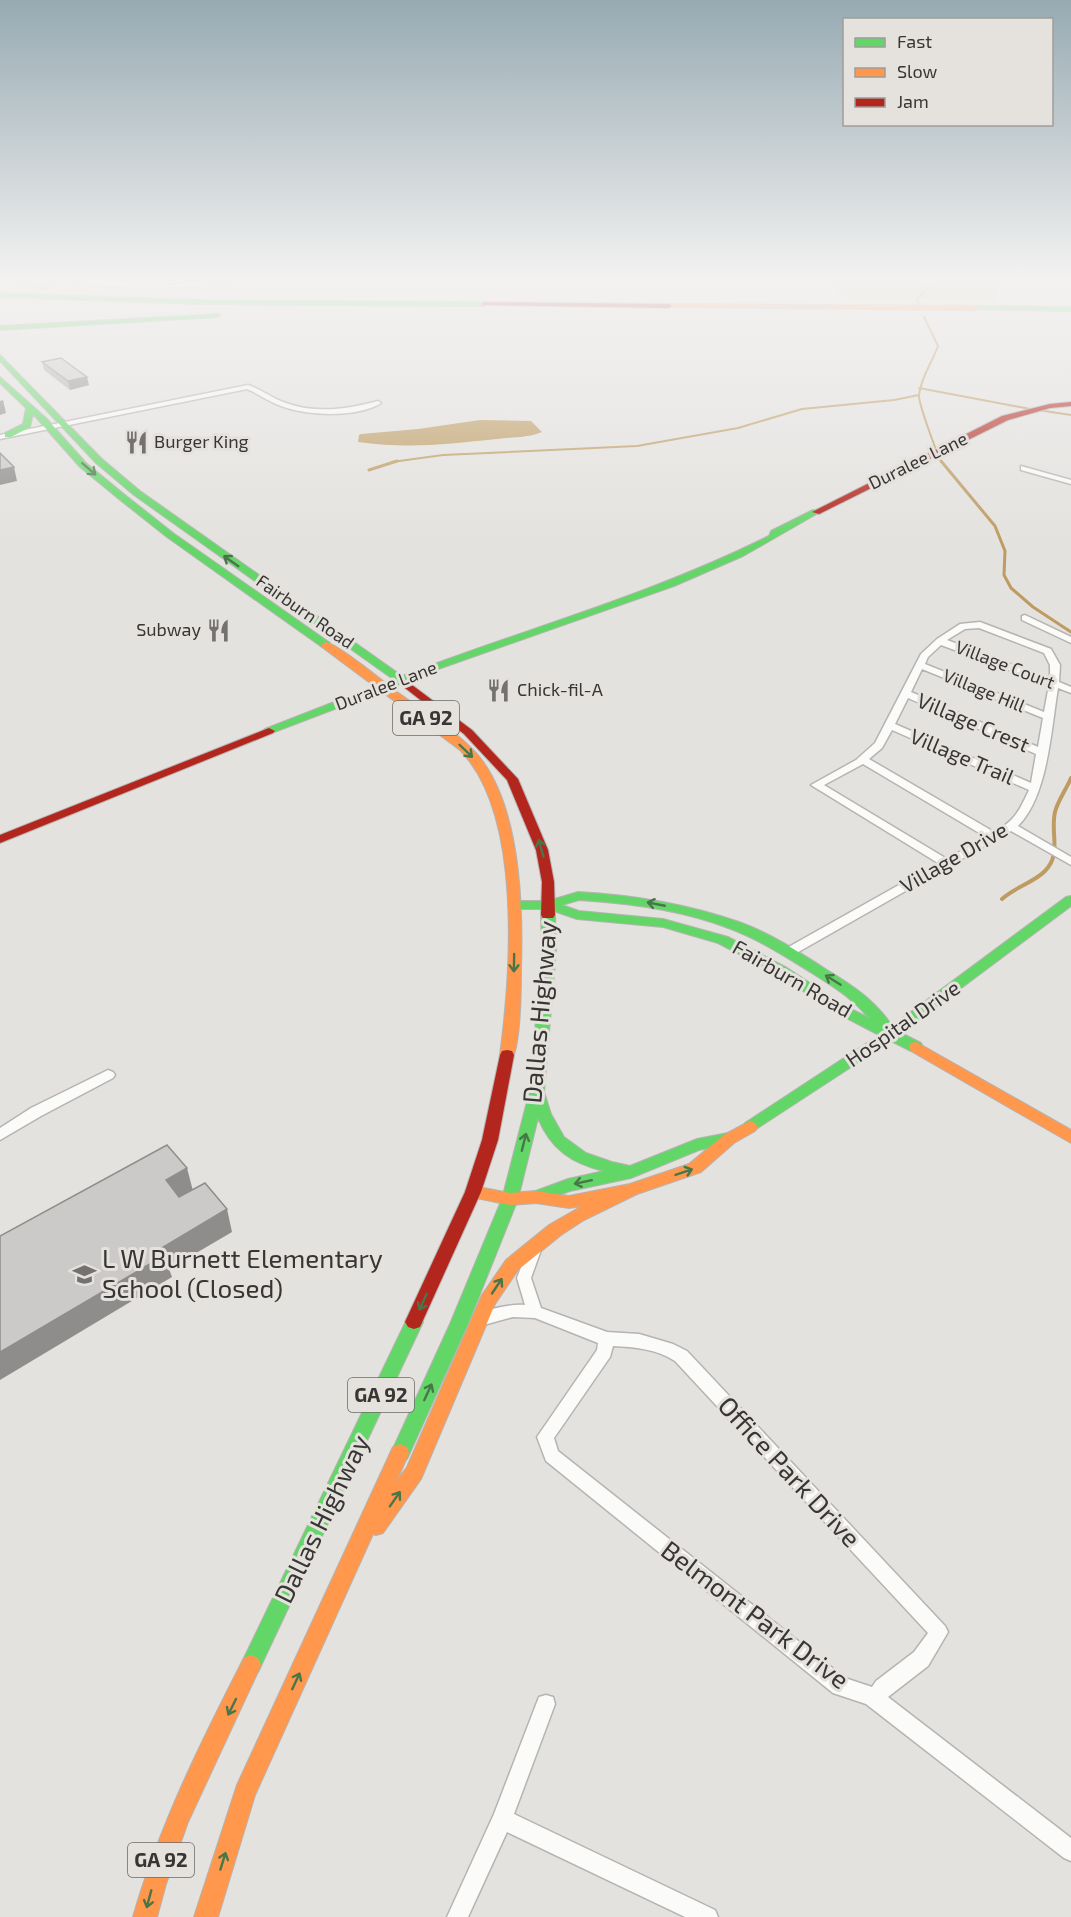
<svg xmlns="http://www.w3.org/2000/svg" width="1071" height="1917" font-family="'Exo 2',sans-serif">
	<rect width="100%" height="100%" fill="#e4e2df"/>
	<!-- green -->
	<path fill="#dfcaac" d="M834 278H999L996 299 840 298Z"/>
	<!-- water -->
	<path fill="#bd9b61" d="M480 420 531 421 542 432C528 438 512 437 497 439 448 444 408 449 358 442L359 435 361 434 418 429Z"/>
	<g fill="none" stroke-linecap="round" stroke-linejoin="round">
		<!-- stream-far2 -->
		<path stroke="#bd9b61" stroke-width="2" d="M919 305 917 300 935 278
			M924 317 938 346C932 363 921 377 919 395 918 402 937 455 942 462
			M919 388 1030 409
			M1038 410 1071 415
			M392 462 443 455 637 446 738 428 802 409 894 400 919 395"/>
		<!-- stream-far1 -->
		<path stroke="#bd9b61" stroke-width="3" d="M941 461 995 526 1005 551 1004 575 1011 588 1033 607 1071 632
			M369 470 397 461"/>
		<!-- stream -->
		<path stroke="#bd9b61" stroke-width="4" d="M1002 899C1015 887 1033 883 1045 871 1062 854 1050 833 1055 812 1058 800 1066 790 1071 778"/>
		<defs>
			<path id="street" d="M68 278 169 285 231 278C204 291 95 291 68 278Z
				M248 385C261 389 273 399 286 403 316 414 348 409 378 401L381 403C357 418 308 416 281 406 269 402 259 394 247 389L0 439V435Z
				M1021 466 1071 480V484L1021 470Z
				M1025 615 1071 637V643L1022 620V616Z
				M980 622 1051 649 1060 665 1059 682 1071 687V693L1058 688C1051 730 1048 796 1018 826L1071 857V865L1011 831 793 955H785L783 952 785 949 938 863 811 785 856 760 875 743 921 654 937 639 960 624ZM979 628 1044 653 1050 665V679L947 640 965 629ZM941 645 1049 685 1044 712 925 664 928 657ZM922 669 1043 718 1038 747 911 692ZM908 698 1036 754 1031 783 895 724ZM892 730 1029 790C1019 811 1015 821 994 832L869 759 882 748ZM863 764 986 837 947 859 824 785Z
				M108 1070 113 1072 115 1075 113 1078 41 1116 0 1140V1128L31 1108Z
				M534 1244 539 1246 541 1250 531 1278 541 1308 607 1332 639 1334 673 1344 687 1351 945 1626 948 1632 928 1666 888 1697 1071 1838V1861L1064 1858 866 1704 833 1693 546 1461 537 1437 597 1350 598 1343 535 1318 513 1317 480 1326 475 1324 472 1319 475 1314C491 1309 508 1304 525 1305L517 1278 529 1246ZM613 1346C634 1347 657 1349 675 1361L928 1633 914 1652 876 1681 872 1687 845 1678 558 1451 554 1438 610 1357Z
				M546 1695 553 1697 555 1704 514 1814 715 1910 718 1917H685L507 1832 468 1917H447L494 1814 539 1697Z"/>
			<path id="fast" d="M7 278H17L50 288 47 290Z
				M0 293 199 300 484 302 487 304 484 306 199 304 0 297Z
				M976 306 1071 307V311L974 309Z
				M220 314 218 317 0 330V326Z
				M0 355 102 459 140 491 402 676C525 629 651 595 769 536L771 531 813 510 820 512 743 556 674 586 441 668 408 681V684H400L269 734 263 731 265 729 393 679 134 495 96 463 0 361Z
				M0 377 46 418 86 463 125 495 173 533 330 643V647H322L167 537 119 499 80 467 33 414 30 427 11 437H5V433L23 424 26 408 0 383Z
				M578 892C633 895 687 904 739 922 770 933 799 952 827 970 852 985 876 1001 892 1026L1066 897 1071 896V906L901 1033 921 1043 923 1047 921 1051H911L891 1041 750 1133 745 1131 742 1127 745 1123 879 1035 835 1012 777 974 718 943 663 927 577 919 548 909H514L508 905 514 901H548ZM579 900C630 903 683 910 731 929 760 940 786 957 812 973 835 988 851 997 869 1018L845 1006 787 968 728 937 663 919 579 911 562 905Z
				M548 911 555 915 556 949 544 1092 551 1114 564 1137 586 1153 612 1162 630 1166 697 1139 728 1133 733 1135 736 1139 733 1143 699 1150 631 1178 570 1191 539 1202 533 1200 531 1196 533 1192 568 1179 604 1171C571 1163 551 1149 538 1118L518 1199 468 1324 407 1459 400 1462 393 1459 391 1453 450 1324 502 1199 530 1090 542 949 541 915Z
				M414 1315 420 1317 423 1322 258 1672 251 1675 244 1672 241 1665 244 1658 408 1317Z"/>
			<path id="slow" d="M669 304 976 306 979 308 976 310 667 307Z
				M326 642C342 647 381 680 397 692 423 711 454 729 476 753 520 803 523 905 521 968 521 989 521 1042 512 1059H502L500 1055C511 973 523 814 460 750L322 647 321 645Z
				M916 1042 1071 1130V1143L911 1051 909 1047 911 1043Z
				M750 1121 755 1123 758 1127 755 1131 734 1143 701 1172 637 1194 584 1220 561 1235 518 1270 495 1304 421 1479 383 1533 376 1535 373 1534 255 1795 218 1917H194L237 1785 393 1447 400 1444 407 1447 409 1453 396 1482 407 1467 482 1295 506 1260 549 1225 582 1206 569 1208 536 1203 510 1205 467 1196 465 1192 467 1188 473 1186 510 1193 536 1191 569 1196 630 1184 689 1164 724 1135Z
				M251 1655 258 1658 261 1665 188 1822 166 1884 157 1917H133C159 1826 201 1742 244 1658Z"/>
			<path id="jam" d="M484 302 669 304 672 306 669 308 482 305Z
				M1071 402V406L1050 408 1008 420 819 514 812 512 1002 416 1050 404Z
				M404 679 472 730 518 779 548 850 554 882 555 915 553 918H543L541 915 542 882 536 850 507 780 464 734 400 684V680Z
				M269 728 275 731 273 733 0 843V835Z
				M507 1050 512 1051 514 1055 498 1140 481 1192 420 1327 414 1329 408 1327 405 1322 465 1192 482 1140 500 1055 502 1051Z"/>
		</defs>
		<!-- street casing -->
		<use href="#street" stroke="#b6b4b2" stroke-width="3"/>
		<!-- fast casing -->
		<use href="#fast" stroke="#b6b4b2" stroke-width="2"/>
		<!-- slow casing -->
		<use href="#slow" stroke="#b6b4b2" stroke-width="2"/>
		<!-- jam casing -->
		<use href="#jam" stroke="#b6b4b2" stroke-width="2"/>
		<!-- street -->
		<use href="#street" fill="#fbfbfa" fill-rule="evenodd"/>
		<!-- fast -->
		<use href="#fast" fill="#63d668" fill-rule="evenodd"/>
		<!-- slow -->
		<use href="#slow" fill="#ff974d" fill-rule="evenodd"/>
		<!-- jam -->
		<use href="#jam" fill="#b3261e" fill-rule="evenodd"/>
	</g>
	<!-- wall -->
	<path fill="#afaeac" d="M42 362 89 385 70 390 44 370Z"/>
	<!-- shaded-wall -->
	<path fill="#8f8d8c" d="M87 377 89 385 70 390 68 381Z
		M3 400 6 413 0 415V401Z
		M14 467 17 481 0 485V470Z
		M187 1168 193 1191 172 1203 166 1180Z
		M227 1209 232 1232 169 1269 172 1277 0 1380V1352L160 1249Z"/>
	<!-- building -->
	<path fill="#cccac8" stroke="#8f8d8c" stroke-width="1.5" d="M61 358 87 377 68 381 42 362Z
		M0 453 14 467 0 470Z
		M167 1145 187 1168 166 1180 179 1197 205 1183 227 1209 160 1249 165 1255 0 1352V1236Z"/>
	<!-- one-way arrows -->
	<defs><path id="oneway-shaft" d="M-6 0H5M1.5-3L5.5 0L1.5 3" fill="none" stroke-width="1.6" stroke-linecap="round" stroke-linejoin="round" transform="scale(1.5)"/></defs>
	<g stroke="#497649">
		<use href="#oneway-shaft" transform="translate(89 469) rotate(41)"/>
		<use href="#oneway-shaft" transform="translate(231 561) rotate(-145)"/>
		<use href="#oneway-shaft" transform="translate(466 751) rotate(44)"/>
		<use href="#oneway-shaft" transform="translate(541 848) rotate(-106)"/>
		<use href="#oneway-shaft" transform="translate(656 904) rotate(-169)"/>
		<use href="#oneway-shaft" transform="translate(514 963) rotate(91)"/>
		<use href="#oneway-shaft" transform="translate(833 980) rotate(-148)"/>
		<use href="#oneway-shaft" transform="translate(524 1142) rotate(-76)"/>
		<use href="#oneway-shaft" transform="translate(684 1172) rotate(-19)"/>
		<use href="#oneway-shaft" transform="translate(583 1182) rotate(168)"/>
		<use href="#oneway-shaft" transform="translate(497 1286) rotate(-56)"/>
		<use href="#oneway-shaft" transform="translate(423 1302) rotate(114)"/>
		<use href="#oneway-shaft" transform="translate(428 1392) rotate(-65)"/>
		<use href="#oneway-shaft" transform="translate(395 1499) rotate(-55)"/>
		<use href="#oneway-shaft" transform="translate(296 1681) rotate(-65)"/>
		<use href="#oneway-shaft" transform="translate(232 1707) rotate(116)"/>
		<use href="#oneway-shaft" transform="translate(223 1861) rotate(-73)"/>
		<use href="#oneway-shaft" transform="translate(149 1899) rotate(105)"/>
	</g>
	<!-- sky -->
	<linearGradient id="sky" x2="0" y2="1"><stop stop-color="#97aab2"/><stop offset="0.51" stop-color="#f3f2f1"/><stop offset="1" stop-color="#f3f2f1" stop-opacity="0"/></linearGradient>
	<rect width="1071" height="546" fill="url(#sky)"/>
	<!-- icons -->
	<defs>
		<symbol id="restaurant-bare" viewBox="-9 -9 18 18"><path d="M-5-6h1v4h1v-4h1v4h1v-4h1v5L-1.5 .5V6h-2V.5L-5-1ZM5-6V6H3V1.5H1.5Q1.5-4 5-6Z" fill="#747270" stroke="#e5e2de" stroke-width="2.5" paint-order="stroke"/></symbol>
		<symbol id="school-bare" viewBox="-9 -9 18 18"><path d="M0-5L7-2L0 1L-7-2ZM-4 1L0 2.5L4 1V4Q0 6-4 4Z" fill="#747270" stroke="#e5e2de" stroke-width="2.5" paint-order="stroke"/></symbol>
	</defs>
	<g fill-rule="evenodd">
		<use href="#restaurant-bare" x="120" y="426" width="33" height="33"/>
		<use href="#restaurant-bare" x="202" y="614" width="33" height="33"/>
		<use href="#restaurant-bare" x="482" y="674" width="33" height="33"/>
		<use href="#school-bare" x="68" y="1258" width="33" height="33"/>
	</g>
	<g text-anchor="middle" stroke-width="6" stroke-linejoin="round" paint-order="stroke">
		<!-- far-poi labels -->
		<g font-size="18" fill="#373635" stroke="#e5e2de" text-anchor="start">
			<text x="154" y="448">Burger King</text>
			<text x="201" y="636" text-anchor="end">Subway</text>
			<text x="517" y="696">Chick-fil-A</text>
		</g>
		<!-- far-street labels -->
		<g font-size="18" fill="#373635" stroke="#e5e2de">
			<text transform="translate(918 461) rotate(-26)" y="6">Duralee Lane</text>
			<text transform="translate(305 612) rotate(35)" y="6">Fairburn Road</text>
			<text transform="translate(1005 665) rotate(21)" y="6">Village Court</text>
			<text transform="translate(386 686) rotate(-21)" y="6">Duralee Lane</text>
			<text transform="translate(984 691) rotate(22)" y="6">Village Hill</text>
		</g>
		<!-- shield labels -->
		<g fill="#e5e2de" stroke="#6b6a68" stroke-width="1.5">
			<rect x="393" y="701" width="66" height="34" rx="4.5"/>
			<rect x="348" y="1378" width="66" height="34" rx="4.5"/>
			<rect x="128" y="1843" width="66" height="34" rx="4.5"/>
		</g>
		<g font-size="20" font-weight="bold" fill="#373635">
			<text x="426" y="725">GA 92</text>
			<text x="381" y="1402">GA 92</text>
			<text x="161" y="1867">GA 92</text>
		</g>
		<!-- street labels -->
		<g font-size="21" fill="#373635" stroke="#e5e2de">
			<text transform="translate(973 723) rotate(23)" y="7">Village Crest</text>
			<text transform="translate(962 757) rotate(23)" y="7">Village Trail</text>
			<text transform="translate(954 858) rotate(-30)" y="7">Village Drive</text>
			<text transform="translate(792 979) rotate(30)" y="7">Fairburn Road</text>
			<text transform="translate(903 1024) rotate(-35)" y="7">Hospital Drive</text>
		</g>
		<!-- near-street labels -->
		<g font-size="26" fill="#373635" stroke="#e5e2de">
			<text transform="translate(540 1012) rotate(-85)" y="9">Dallas Highway</text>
			<text transform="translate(789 1472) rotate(47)" y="9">Office Park Drive</text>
			<text transform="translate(322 1519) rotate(-64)" y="9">Dallas Highway</text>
			<text transform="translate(755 1615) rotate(37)" y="9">Belmont Park Drive</text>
		</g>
		<!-- near-poi labels -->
		<g font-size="26" fill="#373635" stroke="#e5e2de" text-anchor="start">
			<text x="102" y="1268">L W Burnett Elementary<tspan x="102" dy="30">School (Closed)</tspan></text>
		</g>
	</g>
	<!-- legend -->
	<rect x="843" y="18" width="210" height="108" fill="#e5e2de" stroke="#9f9d9a" stroke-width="1.5"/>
	<rect x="855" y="38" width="30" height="9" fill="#63d668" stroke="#9f9d9a" stroke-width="1.5"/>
	<text x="897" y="48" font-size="18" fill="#373635">Fast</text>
	<rect x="855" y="68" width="30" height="9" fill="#ff974d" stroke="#9f9d9a" stroke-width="1.5"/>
	<text x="897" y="78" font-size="18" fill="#373635">Slow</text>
	<rect x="855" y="98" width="30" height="9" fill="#b3261e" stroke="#9f9d9a" stroke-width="1.5"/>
	<text x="897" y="108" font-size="18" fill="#373635">Jam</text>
</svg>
